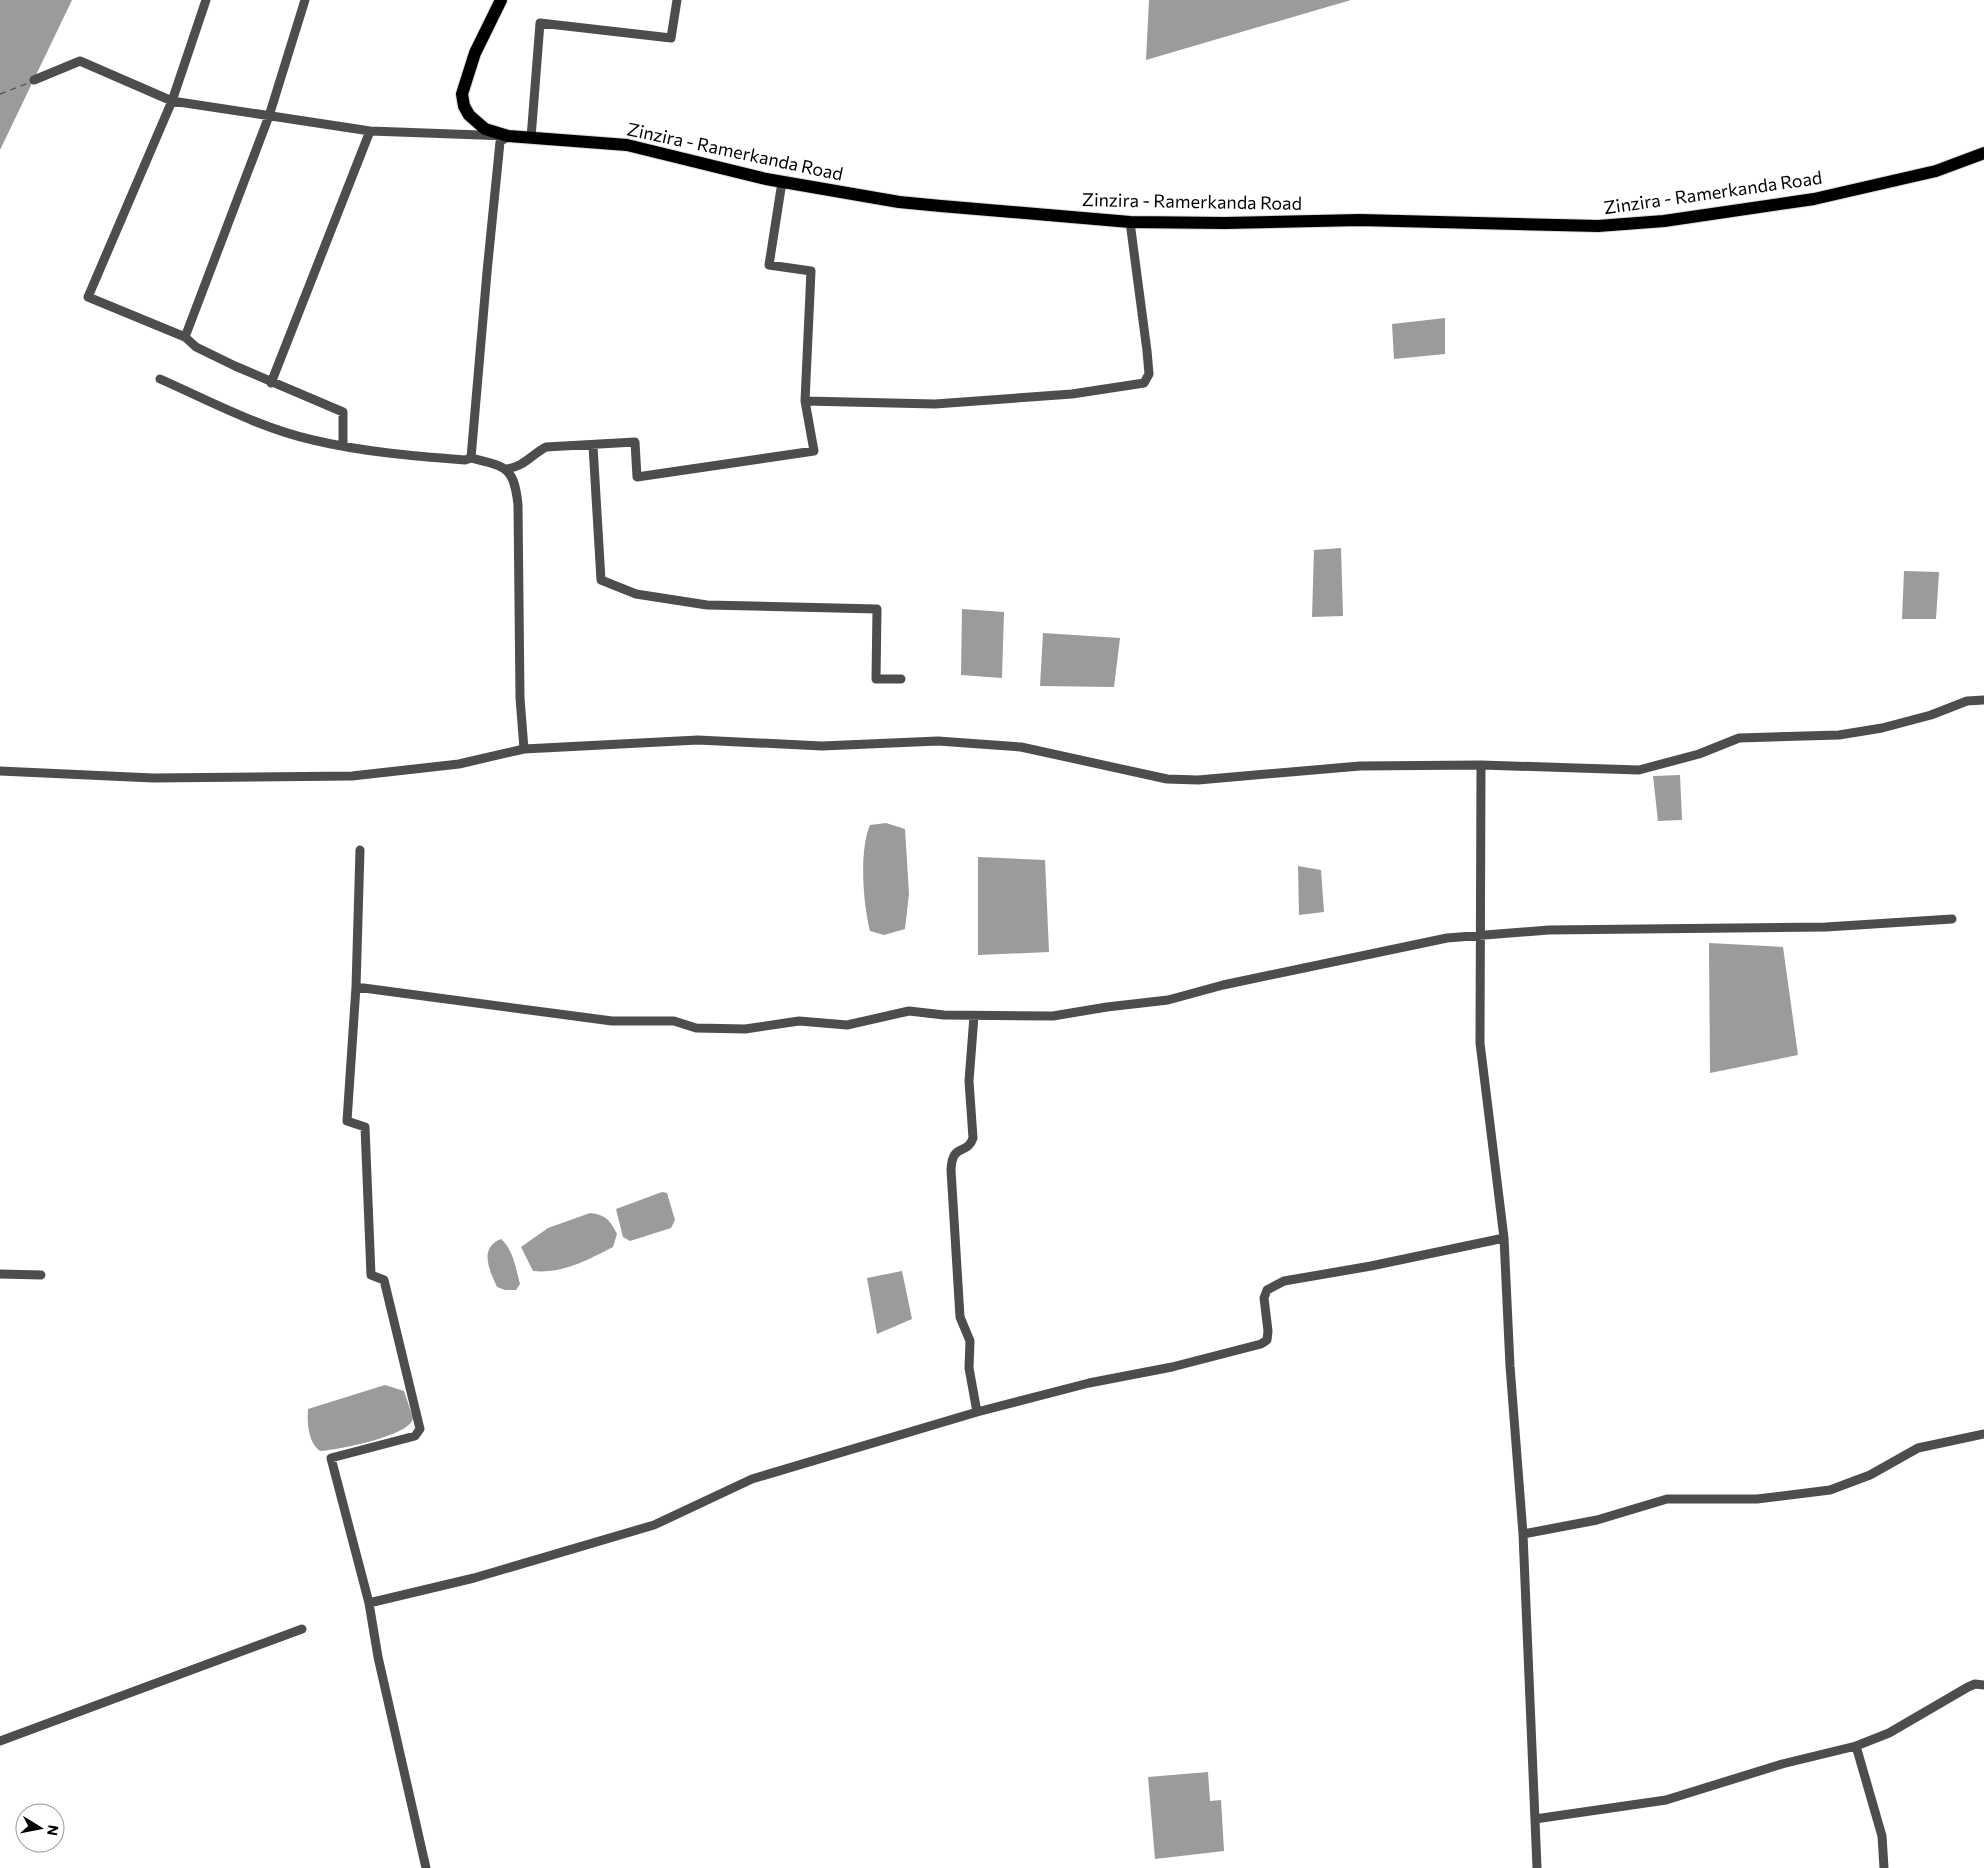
<svg xmlns="http://www.w3.org/2000/svg" width="1984" height="1868" font-family="Commissioner,sans-serif">
	<rect width="100%" height="100%" fill="#fff"/>
	<!-- water -->
	<path fill="#9b9b9b" d="M0 0H72L0 150Z
		M1149 0H1351L1146 60Z
		M1445 318V354L1394 359 1392 324Z
		M1341 548 1343 616 1312 617 1314 550Z
		M1904 571 1939 572 1936 619H1902Z
		M962 609 1004 612 1002 678 961 675Z
		M1043 633 1120 638 1114 687 1040 686Z
		M1680 775 1682 820 1658 821 1653 776Z
		M886 823 905 829 909 894 905 929 884 935 870 931C863 904 859 850 870 825Z
		M978 857 1045 860 1049 952 978 955Z
		M1298 866 1321 870 1324 912 1299 915Z
		M1709 943 1783 947 1798 1055 1710 1073Z
		M662 1192 667 1193 675 1220 671 1228 630 1241 623 1237 616 1209Z
		M590 1213C605 1214 611 1221 617 1234L613 1247C587 1260 563 1274 533 1271L521 1247 548 1228Z
		M501 1239C513 1249 516 1269 520 1284L516 1290H505L497 1287C490 1271 478 1248 501 1239Z
		M902 1271 912 1319 877 1334 867 1278Z
		M385 1385 404 1391 413 1418C411 1436 337 1450 320 1451 308 1442 307 1423 308 1409Z
		M1208 1772 1210 1801 1221 1800 1224 1851 1155 1859 1148 1777Z"/>
	<g fill="none" stroke-linecap="round" stroke-linejoin="round">
		<!-- ferry -->
		<path stroke="#3c3c3c" stroke-width="1" stroke-dasharray="6 5" stroke-linecap="butt" d="M0 94 31 82"/>
		<defs>
			<path id="major" d="M501 0 475 53 462 94 464 106 469 115 485 129 508 136 627 145 766 179 899 202 941 206 1130 222 1225 223 1360 220 1598 226 1664 221 1814 199 1936 171 1984 153"/>
		</defs>
		<!-- major casing -->
		<use href="#major" stroke="#dbdbdb" stroke-width="14"/>
		<!-- minor -->
		<path stroke="#4d4d4d" stroke-width="9" d="M34 80 80 61 172 101 206 0
			M531 138 540 23 671 38 677 0
			M782 182 769 265 811 271 805 401
			M185 337 269 116 305 0
			M160 379C210 401 260 428 313 440 363 452 414 456 465 460L471 458
			M271 383 370 131
			M343 446V412L235 366 196 347 185 337 88 297 172 101 370 131 508 136 500 142 487 272 471 458C507 467 514 467 518 505L520 698 524 749 698 740 822 746 938 741 1021 747 1167 779 1198 780 1360 766 1481 765 1639 770 1699 754 1739 738 1839 735 1882 728 1931 715 1967 701 1984 700
			M593 446 601 580 636 594 707 605 877 609 876 679H901
			M506 469C524 467 531 455 546 447L635 442 637 477 814 451 805 401 935 404 1072 394 1144 383 1149 374 1147 351 1130 222
			M1481 765 1480 1043 1504 1238 1510 1366 1523 1534 1537 1868
			M0 771 153 778 352 776 459 764 524 749
			M360 850 356 987 347 1121 365 1127 371 1275 384 1280 420 1429 415 1436 331 1458 369 1603
			M356 987 612 1021H674L696 1028 745 1029 799 1021 847 1025 909 1011 944 1015 1053 1016 1107 1007 1168 1000 1223 985 1447 938 1549 930 1826 927 1952 919
			M974 1016 969 1081 973 1138C967 1156 952 1142 951 1170L960 1317 970 1341 969 1368 977 1412
			M0 1274 41 1275
			M1523 1534 1597 1520 1667 1499H1757L1830 1490 1870 1475 1918 1448 1984 1434
			M0 1741 302 1629
			M1856 1746 1882 1836 1884 1868
			M1535 1819 1666 1800 1782 1764 1856 1746 1889 1733 1968 1687 1975 1684 1984 1685
			M426 1868 378 1657 369 1603 474 1578 654 1525 752 1479 977 1412 1089 1383 1172 1367 1261 1344 1267 1340 1268 1331 1264 1298 1267 1290 1284 1281 1371 1266 1504 1238"/>
		<!-- major -->
		<use href="#major" stroke="#000" stroke-width="12"/>
	</g>
	<g text-anchor="middle" stroke-width="4.5" stroke-linejoin="round" paint-order="stroke">
		<!-- street labels -->
		<g font-size="18" fill="#000" stroke="#fff">
			<text transform="translate(735 152) rotate(12)" y="6">Zinzira - Ramerkanda Road</text>
			<text transform="translate(1713 193) rotate(-8)" y="6">Zinzira - Ramerkanda Road</text>
			<text transform="translate(1192 202) rotate(1)" y="6">Zinzira - Ramerkanda Road</text>
		</g>
	</g>
	<!-- north arrow -->
	<g transform="translate(40 1828) rotate(100)"><circle r="24" fill="#ffffff" stroke="#999999"/>
	<path d="M0-4L9 19L0 12L-9 19Z" fill="#000000"/>
	<text y="-8" font-size="14" font-weight="bold" text-anchor="middle" fill="#000000">N</text>
	</g>
</svg>
